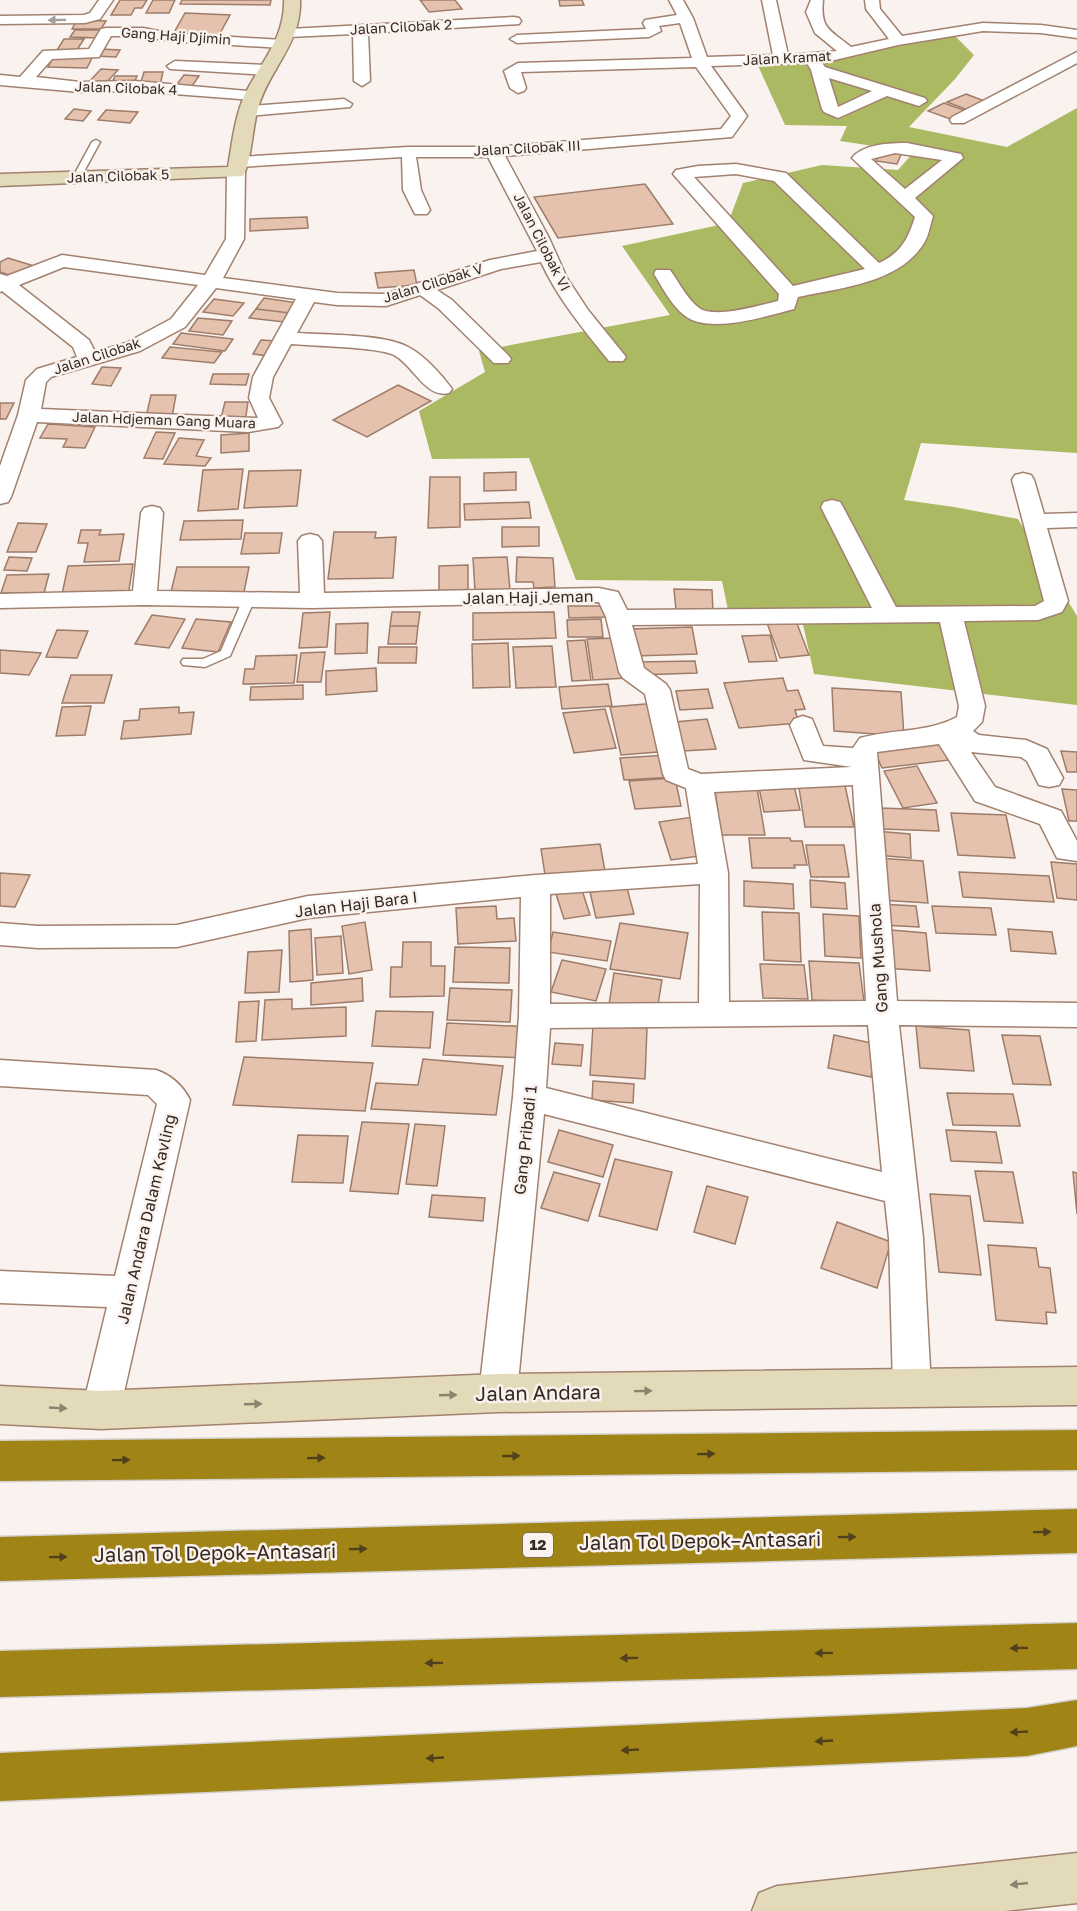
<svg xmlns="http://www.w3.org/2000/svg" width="1077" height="1911" font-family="'Golos Text',sans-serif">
	<rect width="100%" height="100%" fill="#faf2ee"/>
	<!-- forest -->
	<path fill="#abb962" d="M950 31 974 55 955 79 909 127 1007 147 1077 108V453L921 443 904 500 954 507 1018 519 1077 616V705L814 674 800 611 728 610 722 581 576 580 529 458 432 459 419 411 485 372 479 351 670 315 622 246 728 223 743 183 822 165 898 170 914 152 840 141 847 126 785 125 755 59 833 55Z"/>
	<!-- building -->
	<path fill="#e5c2ae" stroke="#9d7c6a" stroke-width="1.5" d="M120 0H147L142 8H135L131 15H111Z
		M153 0H175L169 13H146Z
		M182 0H271L270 5 180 4Z
		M420 0H455L462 9 429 12Z
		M559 0H582L584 5 560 6Z
		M185 13 230 15 218 37 172 36Z
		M77 20 106 21 101 29H72Z
		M75 30H104L99 38 70 37Z
		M64 39H84L77 50H57Z
		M100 49 120 50 116 57 96 56Z
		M53 58H92L87 68 48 67Z
		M101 69 118 70 105 84 88 83Z
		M144 72H163L160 85H140Z
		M184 75 199 76 190 89 174 88Z
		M115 76H137L134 83H112Z
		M966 94 987 102 968 110 947 102Z
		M944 103 969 112 953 120 928 111Z
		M74 109 91 111 83 121 65 119Z
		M106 110 138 112 130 123 98 120Z
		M880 149 902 152 897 164 876 161Z
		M645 184 673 224 558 238 534 197Z
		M307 217 308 228 250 231V219Z
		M8 258 34 266 15 277 0 272V262Z
		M414 270 417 285 378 288 375 273Z
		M264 298 298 303 290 313 256 309Z
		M214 299 244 303 233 316 203 312Z
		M256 309 290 313 284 322 249 318Z
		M198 318 232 321 223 335 189 331Z
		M181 333 233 339 225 351 173 344Z
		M261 340 276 341 269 356 253 354Z
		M170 347 222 352 214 363 162 358Z
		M102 367 121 368 111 386 92 384Z
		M213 374H249L246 385 210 384Z
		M398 385 431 401 367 437 333 420Z
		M151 395H176L172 417H146Z
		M225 402H248L245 422H220Z
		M0 403H14L6 419H0Z
		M48 424 95 427 85 448 63 447 67 439 40 438Z
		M156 432 175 433 163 459 144 458Z
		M249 433V451L221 453V435Z
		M179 438 204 440 196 456 211 458 205 466 164 464Z
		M243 469 238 509 198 511 203 470Z
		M301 470 297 506 244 508 249 471Z
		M516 472V490L484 491V473Z
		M430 477H460V527L428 528Z
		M529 502 531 518 465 520 464 504Z
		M243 520 241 539 180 540 184 521Z
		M18 523 47 524 36 552H7Z
		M502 527H539V546L502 547Z
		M81 530H101L99 535 124 534 119 561 84 562 88 543H78Z
		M334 532H376L375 538 396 537 393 578 328 579Z
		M245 533H282L279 553 241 554Z
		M9 557 32 558 27 571 4 570Z
		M507 557 510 590 475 591 473 558Z
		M517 557 553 558 555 587 534 588 533 582H516Z
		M133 564 128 596 61 599 68 566Z
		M468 565V592L439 593V566Z
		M177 567H249L244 592H171Z
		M49 574 44 593H1L7 575Z
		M674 589 712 590 713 611 676 610Z
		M568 606H607L608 617 569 618Z
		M330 612 327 647 299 648 303 613Z
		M392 612H420L418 626H390Z
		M554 612 556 638 473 640V613Z
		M152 615 185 619 169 648 135 644Z
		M196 619 231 622 218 652 182 648Z
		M601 619 603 637H568L567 620Z
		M796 621 809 655 780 658 767 623Z
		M368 623 367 653 335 654 336 624Z
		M390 626H418L416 644H388Z
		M692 627 697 654 635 656 631 629Z
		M57 630 88 631 77 658 46 657Z
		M770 635 777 661 749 662 742 636Z
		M618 638 626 678 593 680 587 639Z
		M585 640 591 680 572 681 567 641Z
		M508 643 510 687 473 688 472 644Z
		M552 646 556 687 516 688 513 647Z
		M379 647H417L416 663H378Z
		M0 650 41 653 29 675 0 673Z
		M325 652 321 682H297L301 653Z
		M297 655 294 683 243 684 245 669H254L256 656Z
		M695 661 697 673 638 675 637 662Z
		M376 668 377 691 326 695V671Z
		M71 675H112L104 703H62Z
		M783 678 787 691 798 690 805 709 795 710 799 723 739 728 724 683Z
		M608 684 612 706 562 709 559 687Z
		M303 685V699L250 700 251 687Z
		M832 688 901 692 904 736 834 731Z
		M708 689 713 708 680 710 676 691Z
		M657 703 670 751 621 755 610 707Z
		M91 706 85 735 56 736 62 707Z
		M179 707V713L194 712 191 734 121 739 124 721 139 720 140 709Z
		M605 709 616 748 574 753 563 713Z
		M707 719 716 749 683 751 675 722Z
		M939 740 949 760 882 768 873 748Z
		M1061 751 1077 752V772H1067Z
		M669 755 674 777 624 780 620 758Z
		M917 766 937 803 903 808 884 771Z
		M675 778 681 806 635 809 629 781Z
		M798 781H844L854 827H805Z
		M756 782 765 835H721L714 783Z
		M793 782 800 810 764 812 758 783Z
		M1062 789 1077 790V821H1069Z
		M880 808 936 810 939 831 882 829Z
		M951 813 1006 815 1015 858 958 855Z
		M693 817 707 855 671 860 659 822Z
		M875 831 910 834 911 858 875 855Z
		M749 838H790L791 841H802L807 865H794L795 868H752Z
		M600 844 606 876 546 881 541 849Z
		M806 845H844L849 877H811Z
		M876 858 923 861 928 903 880 900Z
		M1051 862 1077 864V900L1057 898Z
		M959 872 1049 876 1054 902 963 897Z
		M0 873 30 875 15 907 0 906Z
		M810 880 845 883 847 909 811 907Z
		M744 881 793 884 794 909 744 906Z
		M627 888 634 914 596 918 590 892Z
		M582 890 590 915 564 919 556 894Z
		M879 904 916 906 919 927 881 925Z
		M496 906 497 919 514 918 516 941 458 944 456 908Z
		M932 906 991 908 996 935 936 933Z
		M762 912 799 913 801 962 764 960Z
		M823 914 859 916 861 958 825 956Z
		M365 922 372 970 349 974 342 926Z
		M620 923 688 933 680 979 610 969Z
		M311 929 313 980 290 982 289 931Z
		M879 929 926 933 930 971 881 968Z
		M1008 929 1052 932 1056 954 1011 951Z
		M553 932 611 941 607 961 548 952Z
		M341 936 343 973 317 975 315 938Z
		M403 942H431V966H445L444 996 390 997 391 967H402Z
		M455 947 510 948 509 983 453 982Z
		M282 950 279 992 245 993 248 952Z
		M562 960 606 969 596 1001 551 992Z
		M809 961 859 963 864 1002 812 1000Z
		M760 964 804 965 808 999 763 998Z
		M614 973 662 980 657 1011 609 1004Z
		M362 978 363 1001 311 1005V983Z
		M450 988 512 990 510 1022 447 1020Z
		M292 999V1009L346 1007V1036L262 1040 265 1000Z
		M259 1001 256 1041 236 1042 239 1002Z
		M376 1011 433 1012 430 1048 372 1046Z
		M447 1023 532 1027 530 1058 443 1055Z
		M593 1025 647 1028 645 1079 590 1075Z
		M916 1026 969 1030 974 1071 920 1068Z
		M834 1035 876 1044 871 1077 828 1068Z
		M1002 1035 1040 1036 1051 1085 1013 1084Z
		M555 1043 583 1045 581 1066 552 1064Z
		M244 1057 373 1063 365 1111 233 1105Z
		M423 1059 503 1066 496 1115 371 1109 376 1083 418 1085Z
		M593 1081 634 1084 633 1103 592 1100Z
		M947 1093 1013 1094 1020 1126 953 1125Z
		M362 1122 409 1124 398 1194 350 1191Z
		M415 1124 445 1126 437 1186 406 1184Z
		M559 1130 613 1145 603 1177 548 1162Z
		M946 1130 996 1132 1002 1163 951 1161Z
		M298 1135 348 1136 343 1183 292 1182Z
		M615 1159 672 1172 657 1230 599 1216Z
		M975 1171 1013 1172 1023 1223 984 1221Z
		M554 1172 600 1184 588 1221 541 1208Z
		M1073 1172 1077 1173V1214Z
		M707 1186 748 1197 735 1244 694 1232Z
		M930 1194 970 1196 981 1275 939 1272Z
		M432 1195 485 1198 483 1221 429 1217Z
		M837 1222 891 1242 877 1288 821 1268Z
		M988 1245 1036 1248 1039 1267 1050 1268 1056 1313 1046 1312 1047 1324 996 1320Z"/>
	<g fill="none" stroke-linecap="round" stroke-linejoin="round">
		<defs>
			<path id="lane" d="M96 140 100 142 81 177 74 179 73 177 92 142Z
				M248 597 254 601 230 656 205 667 183 665 181 662 183 659H203L221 651 242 601Z"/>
			<path id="street" d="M99 0H113L100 19 85 23 0 24V16L84 15 90 13Z
				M669 0H683L693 18 707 57 773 55 762 0H776L788 55 837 51 815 33 806 12 811 0H823C820 29 830 30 851 47L889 39 866 9 865 0H879L880 9 902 36 983 23 1041 25 1077 30V38L1041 33 983 31 898 45 822 63 825 67 925 98 927 101 919 106 887 96 838 118 824 112 822 109 811 70 807 63 711 66 747 116 732 137 505 156 549 238 567 278 588 310 626 357 623 361H609C584 330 558 299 541 262L501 269 437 290 452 300 508 355 511 359 508 363H494L438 308 420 295 386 306 337 305 314 302 297 333C326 335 384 334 408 347 424 355 442 375 452 389L449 393C426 399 413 365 394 355 377 347 313 346 291 344L273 377 269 398 282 423 278 427 248 432 37 422 11 497 8 502 0 504V466L18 415 26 380 37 369 77 357 73 347 2 291 0 292V274L7 276 62 255 205 275 226 239 227 172 230 168H242L245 172 244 239 223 278 337 293 385 294 490 260 537 251 488 157H416L421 190 430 210 427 214H415L403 190 402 157 238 167 230 162 238 157 408 147H494L721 129 731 116 696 67 521 72 526 88 524 91 518 93 510 88 504 71 518 63 692 58 680 23 659 26 661 31 649 37 517 43 510 39 517 35 646 29 643 23 645 20 677 15ZM829 78 872 91 838 107ZM64 267 198 285 171 319 126 343 95 352 89 340 19 285ZM216 288 296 299 253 377 249 398 258 418 41 409 46 382 51 377 140 351 185 327Z
				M514 17 519 18 521 21 519 24 368 33 370 81 362 86 354 81 353 34 289 37 282 33 289 29Z
				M106 28H143L169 33 282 40 289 44 282 48 169 41 143 36H111L99 57 52 59 36 77 80 82 135 81 259 92 261 95 253 100 135 91 80 92 0 85V75L20 77 43 51 89 49 101 29Z
				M1077 52V63L964 123H952L950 120 952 117Z
				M175 61 268 65 276 70 268 75 170 69 167 66Z
				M344 99 352 104 350 107 249 116 241 111 249 106Z
				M907 143 961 154 963 158 915 198 933 216C930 225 929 235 924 243 900 283 840 288 798 297L794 309C767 316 708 335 684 315 671 305 663 288 654 274L656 270H670C679 282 686 298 699 308 714 319 760 305 778 301L779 294 673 174 676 170 698 166 736 164 786 173 879 263C901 253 908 239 915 217L852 158C863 144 890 143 907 143ZM895 153 942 160 905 189 871 159ZM736 174 774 181 865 269 793 286 694 177Z
				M1023 473 1031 475 1034 480 1044 514 1077 513V527L1047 528 1068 601 1062 612 1038 620 964 621 985 706 982 722 973 731 979 735 1026 740 1047 749 1063 778 1059 785 1049 787 1039 785 1027 761 1021 757 971 752 995 787 1061 811 1077 841V861L1057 858 1040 824 975 801 939 744 877 752 897 1001 1077 1003V1027L899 1025 923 1238 931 1387 925 1399 912 1404 899 1399 893 1387 889 1238 885 1201 544 1114 517 1393 511 1405 498 1410 485 1405 479 1393 513 1097 519 1016 521 897 308 918 177 947 38 948 0 945V923L38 926 177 925 308 896 536 875 698 864 686 788 666 780 663 774 645 694 623 678 619 672 606 617 599 602 312 608 144 605 0 608V594L133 591 141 513 144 508 152 506 160 508 163 513 157 591 300 593 298 541 302 536 310 534 318 536 322 541 324 593 599 588 618 592 627 610 872 608 821 507 824 502 832 500 840 502 843 507 896 607 1035 606 1044 601 1012 480 1015 475ZM940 622 959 706 957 717C927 733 892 729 860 738L853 748 823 746 812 719 803 716 794 719 790 725 804 760 852 767 701 774 688 769 670 690 666 684 644 668 632 625ZM853 785 866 1001 729 1002 728 873 714 792ZM700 884 699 1003 550 1004V894ZM868 1025 882 1172 546 1088 550 1028Z
				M0 1060 156 1070C171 1075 183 1086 190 1100L120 1410 114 1423 101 1428 88 1423 82 1410 107 1307 0 1303V1271L115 1276 157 1104 148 1095 0 1086Z"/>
			<path id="secondary" d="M284 0H300C302 43 269 69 258 108 253 124 251 164 243 176L0 186V174L228 167C232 143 235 116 245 94 261 62 285 38 284 0Z
				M1077 1367V1405L498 1412 101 1429 0 1424V1386L101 1391 498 1374Z
				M1077 1853V1903L1004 1911H752L759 1893 777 1886Z"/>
			<path id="highway" d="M1077 1430V1470L0 1481V1441Z
				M1077 1509V1553L0 1581V1537Z
				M1077 1623V1669L0 1697V1651Z
				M1077 1700V1746L1027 1756 0 1801V1753L1027 1708Z"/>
		</defs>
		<!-- lane casing -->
		<use href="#lane" stroke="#a2816f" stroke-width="3"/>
		<!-- street casing -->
		<use href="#street" stroke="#a2816f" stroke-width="3"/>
		<!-- secondary casing -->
		<use href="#secondary" stroke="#a2816f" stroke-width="3"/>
		<!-- highway casing -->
		<use href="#highway" stroke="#d3d0ce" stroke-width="3"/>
		<!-- lane -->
		<use href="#lane" fill="#fff" fill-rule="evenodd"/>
		<!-- street -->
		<use href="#street" fill="#fff" fill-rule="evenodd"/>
		<!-- secondary -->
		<use href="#secondary" fill="#e2dab9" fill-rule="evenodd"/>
		<!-- highway -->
		<use href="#highway" fill="#a08415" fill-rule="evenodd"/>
	</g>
	<!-- one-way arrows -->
	<defs><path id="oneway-solid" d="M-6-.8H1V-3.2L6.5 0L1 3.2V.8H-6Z" transform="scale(1.5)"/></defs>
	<use fill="#a59f9b" href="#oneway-solid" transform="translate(57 20) rotate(179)"/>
	<g fill="#8c826d">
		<use href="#oneway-solid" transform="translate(643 1391) rotate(-1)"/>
		<use href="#oneway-solid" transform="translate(448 1395) rotate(-2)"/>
		<use href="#oneway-solid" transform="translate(253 1404) rotate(-2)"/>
		<use href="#oneway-solid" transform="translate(58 1408) rotate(3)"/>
		<use href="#oneway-solid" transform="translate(1019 1884) rotate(174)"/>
	</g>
	<g fill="#50401e">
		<use href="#oneway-solid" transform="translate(706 1454) rotate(-1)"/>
		<use href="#oneway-solid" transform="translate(511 1456) rotate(-1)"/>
		<use href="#oneway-solid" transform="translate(316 1458) rotate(-1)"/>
		<use href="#oneway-solid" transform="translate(121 1460) rotate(-1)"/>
		<use href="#oneway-solid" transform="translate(1042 1532) rotate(-1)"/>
		<use href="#oneway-solid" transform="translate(847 1537) rotate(-1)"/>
		<use href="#oneway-solid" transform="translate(358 1549) rotate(-1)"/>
		<use href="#oneway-solid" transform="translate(58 1557) rotate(-1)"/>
		<use href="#oneway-solid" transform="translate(1019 1648) rotate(179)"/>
		<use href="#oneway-solid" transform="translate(824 1653) rotate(179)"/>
		<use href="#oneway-solid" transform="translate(629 1658) rotate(179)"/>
		<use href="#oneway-solid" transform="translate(434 1663) rotate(179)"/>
		<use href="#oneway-solid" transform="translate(1019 1732) rotate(177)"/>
		<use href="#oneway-solid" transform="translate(824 1741) rotate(177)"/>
		<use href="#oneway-solid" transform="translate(630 1750) rotate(177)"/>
		<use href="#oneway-solid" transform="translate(435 1758) rotate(177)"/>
	</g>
	<g text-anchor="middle" stroke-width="5" stroke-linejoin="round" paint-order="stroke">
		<!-- far-street labels -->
		<g font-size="14" fill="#362921" stroke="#faf2ee">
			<text transform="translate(401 27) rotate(-3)" y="5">Jalan Cilobak 2</text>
			<text transform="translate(176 36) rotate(4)" y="5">Gang Haji Djimin</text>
			<text transform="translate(787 58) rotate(-3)" y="5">Jalan Kramat</text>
			<text transform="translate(126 88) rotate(2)" y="5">Jalan Cilobak 4</text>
			<text transform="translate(527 148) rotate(-3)" y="5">Jalan Cilobak III</text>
			<text transform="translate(118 176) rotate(-2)" y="5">Jalan Cilobak 5</text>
			<text transform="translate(542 242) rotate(63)" y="5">Jalan Cilobak VI</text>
			<text transform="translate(433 283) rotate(-17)" y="5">Jalan Cilobak V</text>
			<text transform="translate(97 356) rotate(-18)" y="5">Jalan Cilobak</text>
			<text transform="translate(164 420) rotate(2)" y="5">Jalan Hdjeman Gang Muara</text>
		</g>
		<!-- shield labels -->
		<rect fill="#faf2ee" stroke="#71655e" stroke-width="1.5" x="523" y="1533" width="30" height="24" rx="4.5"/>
		<g font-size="15" font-weight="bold" fill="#362921">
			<text x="538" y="1550">12</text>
		</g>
		<!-- street labels -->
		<g font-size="16" fill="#362921" stroke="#faf2ee">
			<text transform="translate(528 597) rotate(-1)" y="6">Jalan Haji Jeman</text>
			<text transform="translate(356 904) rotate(-7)" y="6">Jalan Haji Bara I</text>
			<text transform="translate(878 958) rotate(-94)" y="6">Gang Mushola</text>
			<text transform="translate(525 1140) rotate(-84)" y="6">Gang Pribadi 1</text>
			<text transform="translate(146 1219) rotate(-77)" y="6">Jalan Andara Dalam Kavling</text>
		</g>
		<!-- near-street labels -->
		<g font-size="20" fill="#362921" stroke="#faf2ee">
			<text transform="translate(538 1393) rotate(-1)" y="7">Jalan Andara</text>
			<text transform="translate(700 1541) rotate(-1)" y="7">Jalan Tol Depok–Antasari</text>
			<text transform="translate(215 1553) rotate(-1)" y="7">Jalan Tol Depok–Antasari</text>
		</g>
	</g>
</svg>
